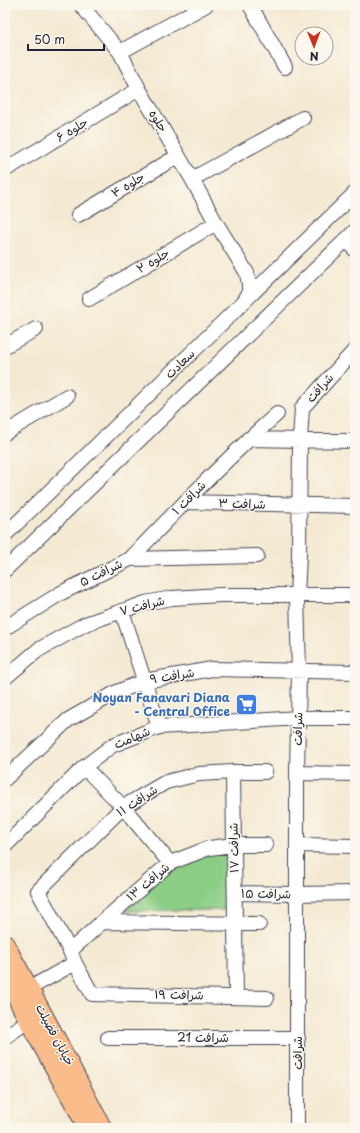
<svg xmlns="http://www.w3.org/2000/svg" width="360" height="1133" font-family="'Playpen Sans','Playpen Sans Arabic',sans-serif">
	<rect width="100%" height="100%" fill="#fbf7ec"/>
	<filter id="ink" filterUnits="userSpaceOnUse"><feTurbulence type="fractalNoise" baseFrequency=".025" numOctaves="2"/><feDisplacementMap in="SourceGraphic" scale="8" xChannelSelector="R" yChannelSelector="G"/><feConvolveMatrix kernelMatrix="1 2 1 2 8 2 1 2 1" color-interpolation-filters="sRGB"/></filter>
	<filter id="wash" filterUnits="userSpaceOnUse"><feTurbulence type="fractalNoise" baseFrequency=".012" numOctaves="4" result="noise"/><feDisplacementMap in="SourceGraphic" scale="16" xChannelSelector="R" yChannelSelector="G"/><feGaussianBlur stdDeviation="0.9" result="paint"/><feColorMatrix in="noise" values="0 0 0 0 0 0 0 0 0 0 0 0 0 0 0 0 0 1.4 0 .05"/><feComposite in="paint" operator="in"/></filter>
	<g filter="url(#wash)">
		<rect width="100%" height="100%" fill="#f4ead3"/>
		<!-- green -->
		<path fill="#8bcd85" stroke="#567860" d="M225 844 224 910 124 911 170 866Z"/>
	</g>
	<g filter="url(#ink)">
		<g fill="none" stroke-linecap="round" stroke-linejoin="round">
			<defs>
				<path id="minor" d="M81 5 120 52 139 89 192 179 216 223 247 273 249 285V293L245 300
					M250 5 285 67
					M120 52 206 5
					M5 170 139 89
					M192 179 303 118
					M78 215 178 156
					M347 239 355 250
					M89 299 216 223
					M5 346 36 329
					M5 433 67 396
					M248 439 355 441
					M185 502 355 506
					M5 535 355 193
					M130 559C178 509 226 459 277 414
					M5 570 355 231
					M122 611 159 727
					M5 628 61 593 130 559 257 556
					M5 678 38 650 85 624 145 603 172 598 220 595H355
					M84 767 123 807 170 863
					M233 772 236 997
					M265 772H233L199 774 166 782 123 807 38 891 70 951 75 963 92 994 267 998
					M297 773 355 774
					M5 779 68 720 115 693 144 681 212 669 355 672
					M297 845 355 846
					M5 846 84 767 113 745 159 727 298 718H355
					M235 893 297 894 355 893
					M102 922 259 924
					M70 951 102 922 170 863 209 848 234 845H266
					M30 988 75 963
					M5 1037 28 1021
					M108 1038H298
					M297 1128V773L299 672 297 595 299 555 300 440 302 408 355 350"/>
				<path id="major" d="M5 943 57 1039 103 1128
					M5 976 28 1021 87 1128"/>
			</defs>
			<!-- minor casing -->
			<use href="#minor" stroke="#424052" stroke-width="16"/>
			<!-- major casing -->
			<use href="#major" stroke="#424052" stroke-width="19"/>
			<!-- minor -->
			<use href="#minor" stroke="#fff" stroke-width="14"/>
			<!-- major -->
			<use href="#major" stroke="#fabc8b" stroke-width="17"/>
		</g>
	</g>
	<!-- icons -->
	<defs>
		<symbol id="supermarket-square" viewBox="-11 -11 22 22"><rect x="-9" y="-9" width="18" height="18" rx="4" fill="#3f7fe0" stroke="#fbf7ec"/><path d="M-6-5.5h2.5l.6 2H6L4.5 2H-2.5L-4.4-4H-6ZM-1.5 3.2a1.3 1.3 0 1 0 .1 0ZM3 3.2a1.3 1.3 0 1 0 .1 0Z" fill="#fff"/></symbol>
	</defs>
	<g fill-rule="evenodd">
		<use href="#supermarket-square" x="234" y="692" width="25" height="25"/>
	</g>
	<g text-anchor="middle" stroke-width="3" stroke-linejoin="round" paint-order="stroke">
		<!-- street labels -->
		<g font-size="12" fill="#22223b" stroke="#fbf7ec">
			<text transform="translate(158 121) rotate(59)" y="4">جلوه</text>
			<text transform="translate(72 130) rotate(-31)" y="4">جلوه ۶</text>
			<text transform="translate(128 185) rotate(-31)" y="4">جلوه ۴</text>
			<text transform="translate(153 261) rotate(-31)" y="4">جلوه ۲</text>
			<text transform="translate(180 364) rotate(-44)" y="4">سعادت</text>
			<text transform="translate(320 388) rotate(-48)" y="4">شرافت</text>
			<text transform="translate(189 498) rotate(-45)" y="4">شرافت ۱</text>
			<text transform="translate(242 504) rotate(2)" y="4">شرافت ۳</text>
			<text transform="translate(101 573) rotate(-26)" y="4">شرافت ۵</text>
			<text transform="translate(142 606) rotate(-14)" y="4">شرافت ۷</text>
			<text transform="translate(172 676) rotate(-9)" y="4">شرافت ۹</text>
			<text transform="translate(298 729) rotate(-89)" y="4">شرافت</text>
			<text transform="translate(132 738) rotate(-23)" y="4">شهامت</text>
			<text transform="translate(137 801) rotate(-33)" y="4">شرافت ۱۱</text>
			<text transform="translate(234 848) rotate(-91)" y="4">شرافت ۱۷</text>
			<text transform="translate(148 882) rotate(-40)" y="4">شرافت ۱۳</text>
			<text transform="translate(266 894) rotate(1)" y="4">شرافت ۱۵</text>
			<text transform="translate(179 995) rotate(1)" y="4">شرافت ۱۹</text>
			<text transform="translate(55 1035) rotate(62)" y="4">خیابان فضیلت</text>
			<text x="203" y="1042">شرافت 21</text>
			<text transform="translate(298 1053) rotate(-90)" y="4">شرافت</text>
		</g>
		<!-- shop labels -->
		<g font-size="12" font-weight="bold" fill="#366cbe" stroke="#fbf7ec" text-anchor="end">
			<text x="230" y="702">Noyan Fanavari Diana<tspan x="230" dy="14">- Central Office</tspan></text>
		</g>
	</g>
	<!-- margin -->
	<rect width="360" height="1133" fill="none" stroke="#fbf7ec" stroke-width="20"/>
	<!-- north arrow -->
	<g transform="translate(314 46) rotate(179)"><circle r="19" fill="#fbf7ec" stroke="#a4a2a5"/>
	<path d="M0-3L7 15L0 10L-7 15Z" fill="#c8321e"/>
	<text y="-6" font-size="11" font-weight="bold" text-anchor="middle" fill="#22223b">N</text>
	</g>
	<!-- scale -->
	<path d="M28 44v6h76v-6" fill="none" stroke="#22223b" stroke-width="2"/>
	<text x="34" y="44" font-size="12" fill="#22223b" stroke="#fbf7ec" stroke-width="3" paint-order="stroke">50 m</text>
</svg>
